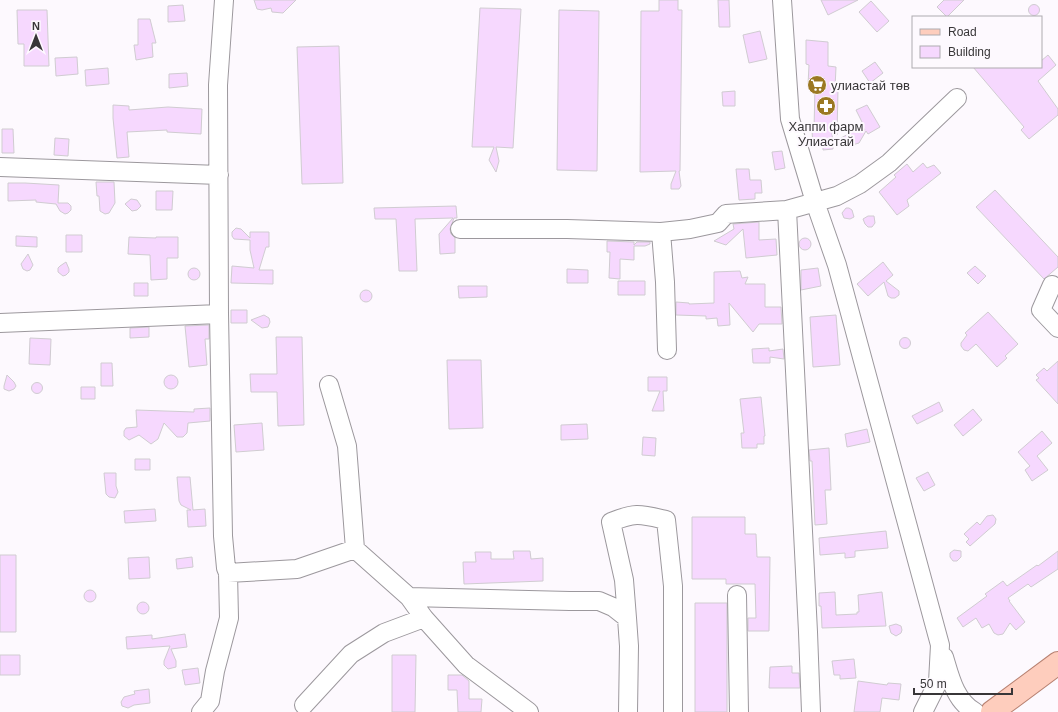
<svg xmlns="http://www.w3.org/2000/svg" width="1058" height="712" font-family="Helvetica,sans-serif">
	<rect width="100%" height="100%" fill="#fdf9fe"/>
	<!-- building -->
	<path fill="#f6d8fe" stroke="#d0ccd1" d="M254 0H296L283 13 272 12 271 8 262 10 257 9Z
		M659 0H678V10H682L680 171H679L681 186 679 189H671V184L676 171 640 172 641 11H659Z
		M718 0H729L730 27H719Z
		M821 0H858L828 15Z
		M944 0H964L947 17 937 7Z
		M871 1 889 21 877 32 859 12Z
		M1028.5 10a5.5 5.5 0 1 1 11 0a5.5 5.5 0 1 1-11 0Z
		M183 5 185 21 168 22V6Z
		M480 8 521 9 513 148 496 147 499 161 496 172 489 160 494 147H472Z
		M17 10H47L49 66H24V44H18Z
		M559 10 599 11 597 171 557 170Z
		M138 19H150L156 43H152L153 57 136 60 134 45H138Z
		M760 31 767 59 749 63 743 35Z
		M806 40 828 42V66L836 67 835 88 838 89 837 135 832 132 833 149 823 150V146L813 147 812 130H814L815 85H808L809 65 806 64Z
		M339 46 343 183 302 184 297 47Z
		M1048 55 1056 65 1038 81 1058 109V115L1029 139 1021 130 1024 127 973 67H1041V61Z
		M77 57 78 74 56 76 55 58Z
		M875 62 883 73 870 83 862 71Z
		M108 68 109 84 86 86 85 70Z
		M187 73 188 86 169 88V74Z
		M735 91V106H723L722 92Z
		M113 105 129 106V110L168 107 202 109 201 134 167 132V130L127 132 129 157 117 158 113 118Z
		M867 105 880 127 868 134 866 131 859 143 852 145 841 138 852 132 865 130 860 123 862 122 856 110Z
		M2 129H13L14 153H2Z
		M55 138 69 139 68 156 54 155Z
		M782 151 785 168 775 170 772 152Z
		M923 163 927 168 934 165 941 173 907 200 909 206 897 215 879 192 896 177 894 175 907 164 913 172Z
		M736 169H749L750 180H761L762 193H755V199L739 200Z
		M96 182H114L115 203 109 213 105 214 100 211 99 196H97Z
		M8 183H25L59 185 58 203H68L71 206V210L68 213 65 214 60 211 56 204 36 202V200L8 201Z
		M995 190 1058 257V267L1044 279 976 207Z
		M156 191H173L172 210H156Z
		M131 199 137 200 141 206 137 210 132 211 125 204Z
		M456 206 457 218H454L450 229 451 234 455 238V253L440 254 439 234 453 218 415 219 417 271H399L396 219H375L374 208Z
		M846 208H849L852 210 854 217 850 219 844 218 842 213Z
		M868 216H874L875 223 872 227H868L865 224 863 219Z
		M759 222V240L776 239 777 255 746 258 743 229 726 245 714 241 734 229 733 224Z
		M236 228 241 229 250 238V232H269V247H266L259 270H273V284L231 283 232 266 254 268 250 250V240L234 239 232 236V232Z
		M66 235H82V252H66Z
		M16 236 37 237V247L16 246Z
		M129 237 156 238V237H178V258H167V279L151 280 150 255 128 254Z
		M799 244a6 6 0 1 1 12 0a6 6 0 1 1-12 0Z
		M607 241 634 242V245L637 242H650V244L645 246H634V260L620 259V279L609 278 610 252H607Z
		M28 254 33 265 30 270 27 271 23 269 21 264Z
		M66 262 69 269V272L66 275 63 276 58 272V268L60 266Z
		M883 262 893 275 886 281 899 291V295L895 298H891L888 296 884 282 868 296 857 284Z
		M975 266 986 276 978 284 967 273Z
		M188 274a6 6 0 1 1 12 0a6 6 0 1 1-12 0Z
		M818 268 821 286 801 290V270Z
		M567 269 588 270V283H567Z
		M740 271 742 278 748 277 745 284H765V307H781L782 324H759L753 332 729 303 730 325 718 326 717 318 706 319V316L676 315V302L689 303V304L714 303V272Z
		M618 281H645V295H618Z
		M134 283H148V296H134Z
		M458 286H487V297L459 298Z
		M360 296a6 6 0 1 1 12 0a6 6 0 1 1-12 0Z
		M231 310H247V323H231Z
		M988 312 1018 344 1005 356 1007 358 997 367 976 344 968 351 964 350 961 346V343L967 335 965 333Z
		M264 315 269 318 270 322 268 327 262 328 251 320Z
		M836 315 840 365 813 367 810 317Z
		M209 325V339H205L207 365 189 367 185 326Z
		M149 327V337L130 338V328Z
		M276 337H302L304 425 278 426 277 392H251L250 374H277Z
		M899.5 343a5.5 5.5 0 1 1 11 0a5.5 5.5 0 1 1-11 0Z
		M30 338 51 339 50 365 29 364Z
		M769 348V351L783 349 784 359 770 357V363H753L752 349Z
		M447 360H481L483 428 449 429Z
		M1058 361V404L1036 380 1039 378 1036 375 1044 368 1047 371Z
		M101 363H112L113 386H101Z
		M7 375 14 382 16 386 14 389 9 391 4 389V386Z
		M164 382a7 7 0 1 1 14 0a7 7 0 1 1-14 0Z
		M648 377H667V391H663L664 411H652L660 391H648Z
		M31.5 388a5.5 5.5 0 1 1 11 0a5.5 5.5 0 1 1-11 0Z
		M81 387H95V399H81Z
		M761 397 765 436H764V444H757V448H742L741 433H744L740 399Z
		M939 402 943 411 917 424 912 416Z
		M210 408V421L188 423 187 433 183 437H177L164 423 158 439 151 444 139 435 129 440 124 436V431L126 428 137 427 136 410 194 412V409Z
		M973 409 982 420 963 436 954 425Z
		M262 423 264 450 236 452 234 425Z
		M587 424 588 439 561 440V425Z
		M867 429 870 442 847 447 845 434Z
		M1042 431 1052 443 1037 456 1048 470 1032 481 1025 470 1030 466 1018 452Z
		M643 437 656 438 655 456 642 455Z
		M829 448 831 490H825L827 524 815 525 812 461H810L809 450Z
		M135 459H150V470H135Z
		M928 472 935 485 924 491 916 478Z
		M104 473H116V486L118 492 115 498 109 497 106 494Z
		M177 477H190L193 510 205 509 206 526 188 527 187 510H191L181 505 179 501Z
		M155 509 156 521 125 523 124 511Z
		M993 515 996 519 995 524 970 546 966 542 969 539 964 534 977 522 980 525 987 516Z
		M692 517H745V534H756L757 557H770L769 631H748V618H756L755 584H726V579H692Z
		M886 531 888 548 855 551V557L845 558V553L820 555 819 538Z
		M954 550 961 551V557L957 561H953L950 557V553Z
		M513 551H530L531 559 543 558V581L464 584 463 562H476L475 552H491V559H514Z
		M1058 551V569L1031 587 1028 584 1008 598 1010 601H1009L1025 622 1016 630 1010 623 1003 634 998 635 994 633 989 624 982 628 976 618 963 627 957 618 987 596 985 594 1003 581 1007 586 1037 565 1038 566Z
		M0 555H16V632H0Z
		M149 557 150 578 129 579 128 558Z
		M192 557 193 567 177 569 176 559Z
		M84 596a6 6 0 1 1 12 0a6 6 0 1 1-12 0Z
		M835 592 836 615 857 614V612H859L858 595 882 592 886 626 822 628 821 606H819V593Z
		M137 608a6 6 0 1 1 12 0a6 6 0 1 1-12 0Z
		M695 603H727V712H695Z
		M896 624 901 626 902 630 901 633 896 636 891 633 889 626Z
		M185 634 187 647 171 649 176 661V667L168 669 164 665V661L170 646 127 649 126 637 152 635V639Z
		M0 655H20V675H0Z
		M392 655H416L415 712H392Z
		M854 659 856 678 840 679V675H834L832 661Z
		M792 666V673H799L800 688H769L770 667Z
		M198 668 200 683 185 685 182 670Z
		M448 675H462L469 681V699H482L481 712H458L457 690H448Z
		M858 681 887 685 888 683 901 684 899 700 882 698 880 712H854Z
		M149 689 150 703 134 705 128 708 122 706 121 702 124 697 135 694 134 691Z"/>
	<g fill="none" stroke-linecap="round" stroke-linejoin="round">
		<defs>
			<path id="minor" d="M782 0 790 119 815 202 837 265 940 645 938 682 923 712
				M0 167 219 175
				M787 210 808 632 811 712
				M460 229H567L661 232 690 229 718 223 726 214 787 210 837 196 860 184 889 163 957 98
				M661 232 665 282 667 350
				M1052 285 1041 310 1058 328
				M0 323 219 314
				M329 385 347 446 355 549 409 597 424 618 466 665 529 712
				M228 573 297 569 355 549
				M737 595 739 712
				M409 597 570 601H599L613 607 627 618 629 646 628 712
				M627 618 624 580 611 522C636 512 640 514 666 520L673 586V712
				M944 657C950 677 955 701 975 712
				M304 705 351 654 384 633 424 618
				M201 712 210 701 215 671 229 618 228 573 226 568 223 536 219 314 218 85 224 0"/>
			<path id="major" d="M992 712 1058 663"/>
		</defs>
		<!-- minor casing -->
		<use href="#minor" stroke="#9c989d" stroke-width="20"/>
		<!-- major casing -->
		<use href="#major" stroke="#b88272" stroke-width="24"/>
		<!-- minor -->
		<use href="#minor" stroke="#fff" stroke-width="18"/>
		<!-- major -->
		<use href="#major" stroke="#fecdbd" stroke-width="22"/>
	</g>
	<!-- icons -->
	<defs>
		<symbol id="supermarket-disc" viewBox="-11 -11 22 22"><circle r="9.5" fill="#9b7823" stroke="#fdf9fe"/><path d="M-6-5.5h2.5l.6 2H6L4.5 2H-2.5L-4.4-4H-6ZM-1.5 3.2a1.3 1.3 0 1 0 .1 0ZM3 3.2a1.3 1.3 0 1 0 .1 0Z" fill="#fff"/></symbol>
		<symbol id="pharmacy-disc" viewBox="-11 -11 22 22"><circle r="9.5" fill="#9b7823" stroke="#fdf9fe"/><path d="M-2-6h4v4h4v4h-4v4h-4v-4h-4v-4h4Z" fill="#fff"/></symbol>
	</defs>
	<g fill-rule="evenodd">
		<use href="#supermarket-disc" x="806" y="74" width="22" height="22"/>
		<use href="#pharmacy-disc" x="815" y="95" width="22" height="22"/>
	</g>
	<g text-anchor="middle" stroke-width="4" stroke-linejoin="round" paint-order="stroke">
		<!-- poi labels -->
		<g font-size="13" fill="#383638" stroke="#fdf9fe" text-anchor="start">
			<text x="831" y="90">улиастай төв</text>
			<text x="826" y="131" text-anchor="middle">Хаппи фарм<tspan x="826" dy="15">Улиастай</tspan></text>
		</g>
	</g>
	<!-- legend -->
	<rect x="912" y="16" width="130" height="52" fill="#fdf9fe" stroke="#aeabaf"/>
	<rect x="920" y="29" width="20" height="6" fill="#fecdbd" stroke="#aeabaf"/>
	<text x="948" y="36" font-size="12" fill="#383638">Road</text>
	<rect x="920" y="46" width="20" height="12" fill="#f6d8fe" stroke="#aeabaf"/>
	<text x="948" y="56" font-size="12" fill="#383638">Building</text>
	<!-- north arrow -->
	<g transform="translate(36 36)" stroke="#fdf9fe" stroke-width="3" paint-order="stroke">
	<path d="M0-3L7 15L0 10L-7 15Z" fill="#383638"/>
	<text y="-6" font-size="11" font-weight="bold" text-anchor="middle" fill="#383638">N</text>
	</g>
	<!-- scale -->
	<path d="M914 688v6h98v-6" fill="none" stroke="#383638" stroke-width="2"/>
	<text x="920" y="688" font-size="12" fill="#383638" stroke="#fdf9fe" stroke-width="3" paint-order="stroke">50 m</text>
</svg>
